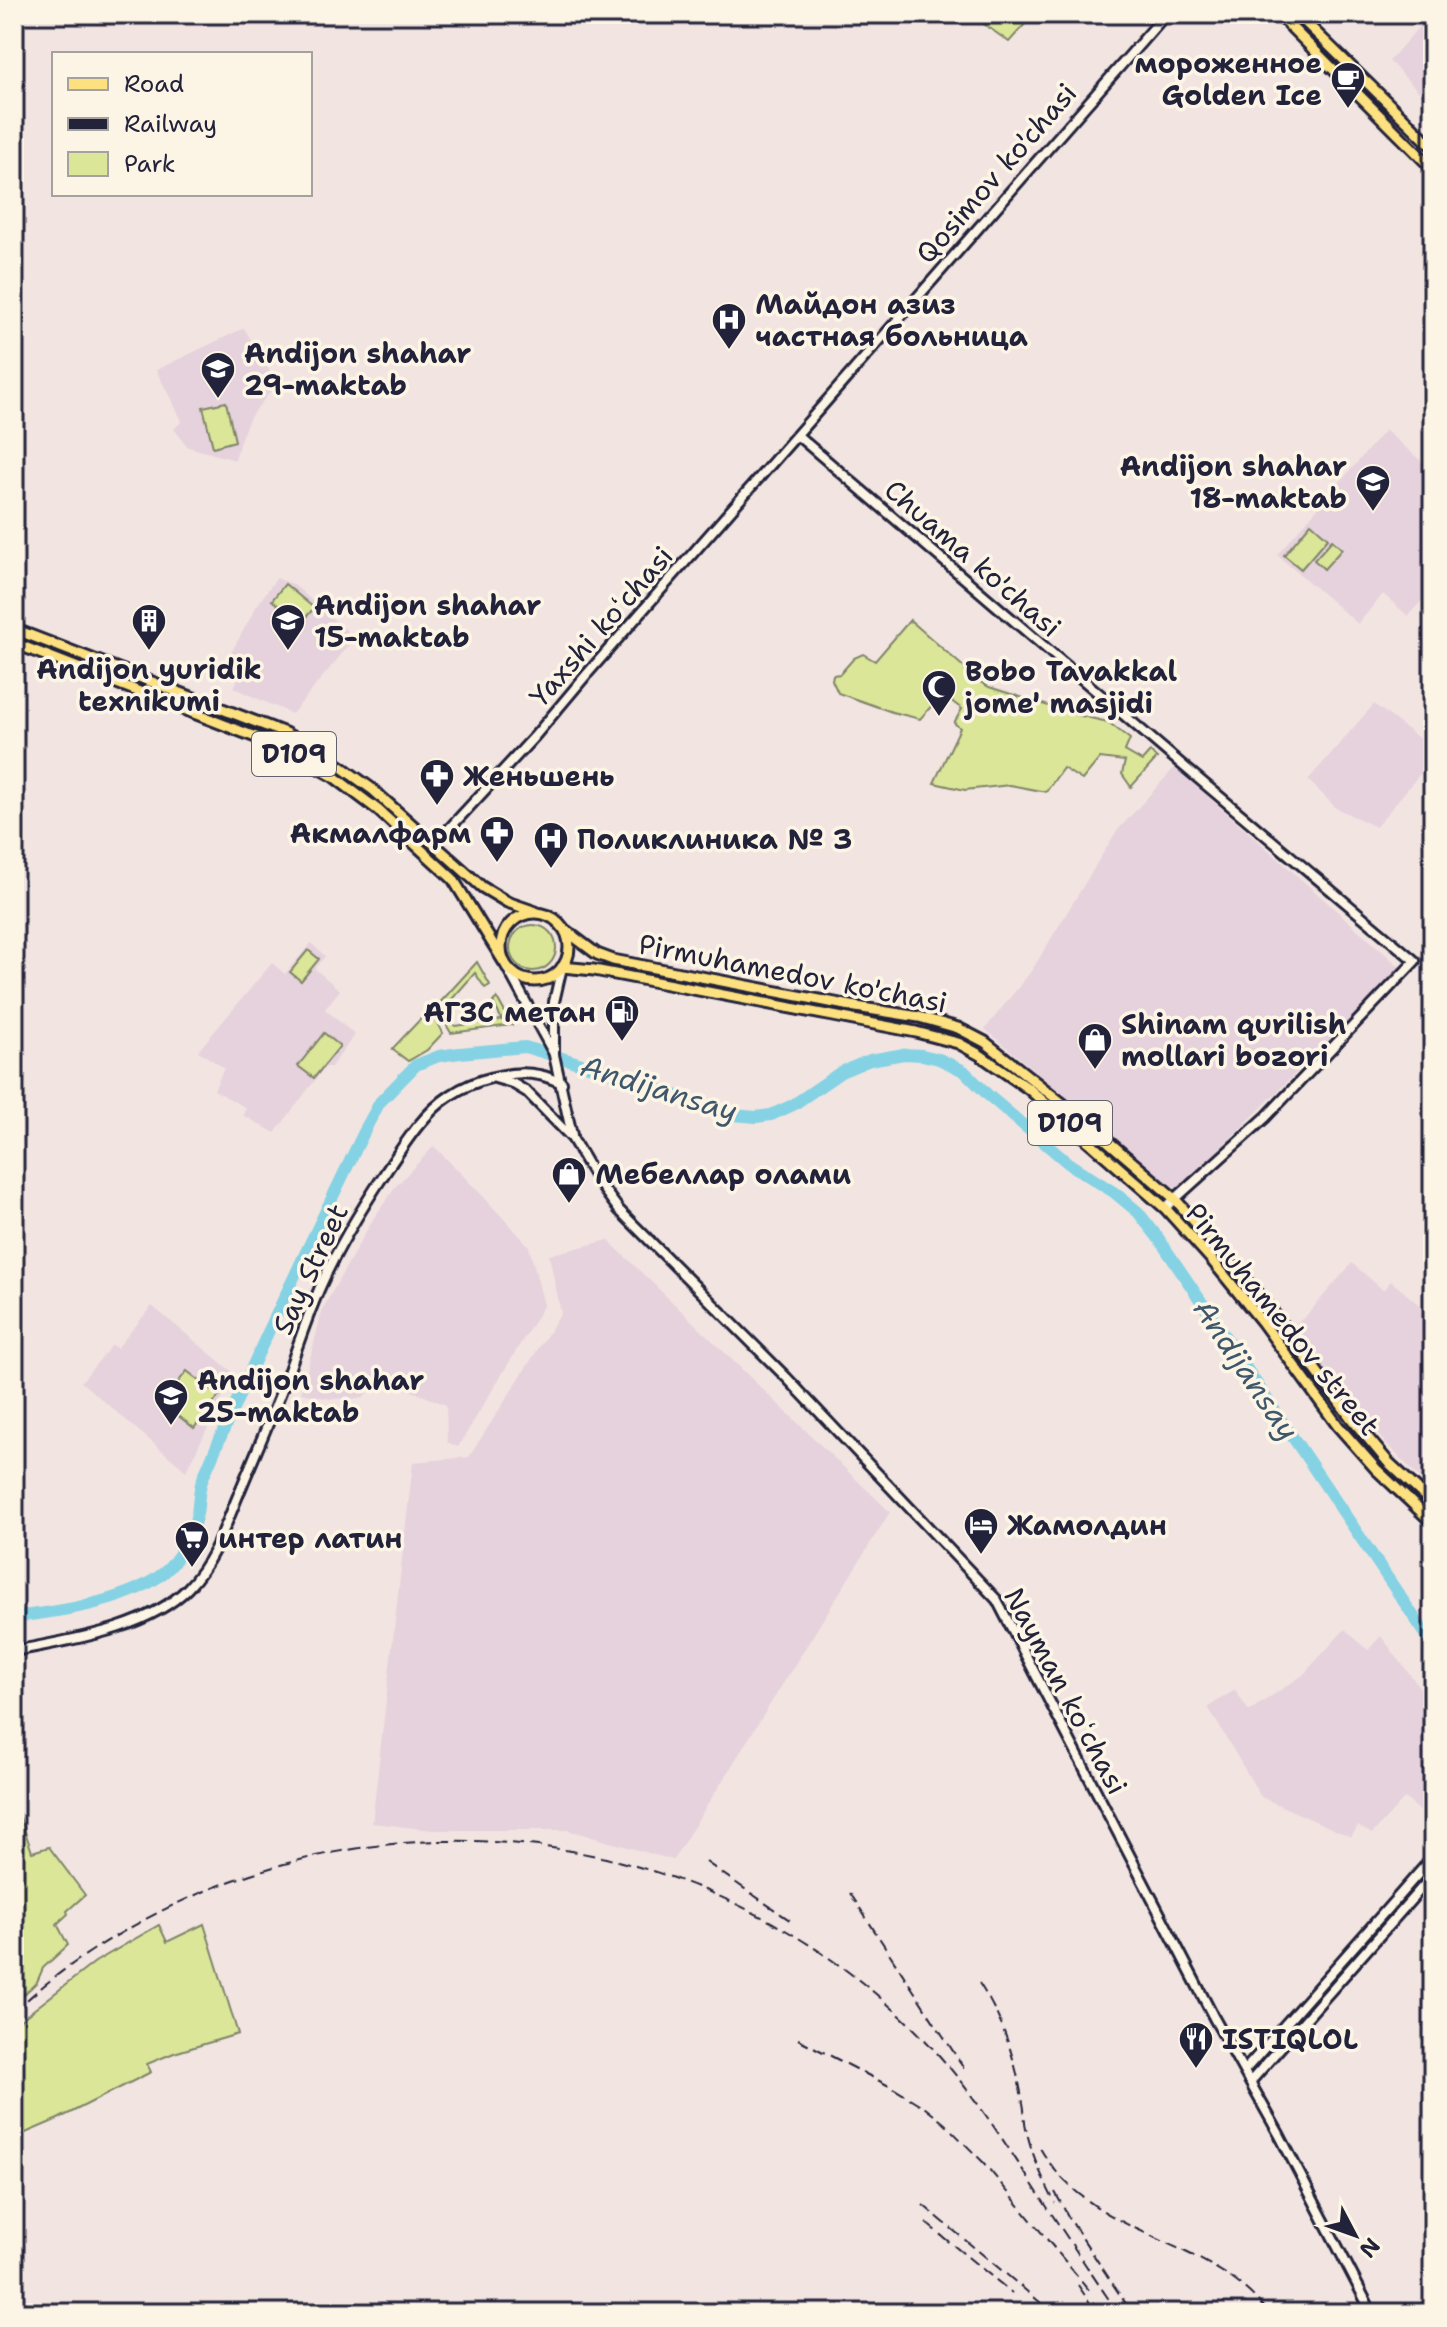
<svg xmlns="http://www.w3.org/2000/svg" width="1447" height="2327" font-family="'Shantell Sans',sans-serif">
	<rect width="100%" height="100%" fill="#f2e5e1"/>
	<filter id="ink" filterUnits="userSpaceOnUse"><feTurbulence type="fractalNoise" baseFrequency=".0125" numOctaves="2"/><feDisplacementMap in="SourceGraphic" scale="16" xChannelSelector="R" yChannelSelector="G"/><feConvolveMatrix kernelMatrix="1 2 1 2 8 2 1 2 1" color-interpolation-filters="sRGB"/></filter>
	<g filter="url(#ink)">
		<!-- built -->
		<path fill="#e6d2dc" d="M1430 14H1433V106L1389 61Z
			M244 328 277 383 250 417 240 440 235 460 188 447 174 429 182 421 156 370Z
			M1385 430 1433 471V588L1408 616 1383 594 1358 624 1277 555Z
			M276 578 293 584 355 638 292 714 234 688 240 673 224 666 256 607Z
			M1374 704 1433 749V758L1376 827 1336 808 1308 780Z
			M1175 767 1401 968 1180 1189 1170 1186 985 1029 1032 970 1116 832Z
			M311 943 325 956 315 969 340 990 325 1009 355 1035 331 1067H325L275 1133 243 1115 246 1108 214 1090 224 1068 198 1051 272 963 285 974Z
			M434 1146 480 1193 529 1246 544 1305 458 1447 447 1442 446 1405 375 1376 364 1398 330 1399 301 1393 323 1308 373 1219 396 1186Z
			M608 1240 890 1512 673 1860 567 1830H432L372 1823 413 1462 469 1457 561 1313 549 1255Z
			M1352 1263 1383 1290 1391 1281 1423 1308 1430 1300 1433 1302V1491L1386 1444 1343 1392 1294 1325 1306 1316Z
			M152 1306 235 1374 186 1471 81 1382 112 1345 117 1348Z
			M1345 1629 1368 1650 1381 1636 1433 1705V1823L1405 1798 1372 1834 1358 1826 1351 1837 1261 1797 1208 1707 1235 1690 1249 1711 1303 1675Z"/>
		<!-- green -->
		<path fill="#dbe698" stroke="#7e846a" stroke-width="2" d="M970 14H1034L1009 42Z
			M226 402 235 441 213 447 203 407Z
			M1311 523 1328 538 1301 569 1284 555Z
			M1332 540 1342 549 1324 569 1314 560Z
			M285 584 314 608 300 624 272 600Z
			M910 620 966 669 965 673 989 687 1077 715 1108 722 1130 739 1125 751 1142 761 1150 752 1157 758 1131 787 1122 774 1125 761 1100 758 1082 780 1063 768 1046 792 1010 785 965 790 934 783 960 728 954 723 962 709 942 694 920 719 892 712 838 693 832 680 833 675 840 674 854 658 863 654 875 661Z
			M510 948a23 23 0 1 1 46 0a23 23 0 1 1-46 0Z
			M308 950 319 959 301 981 290 972Z
			M477 962 490 985 485 988 475 973 444 1008 455 1026 502 1020 493 1002 497 998 512 1025 451 1033 436 1007Z
			M430 1009 443 1033 427 1050 408 1061 392 1049Z
			M324 1033 340 1046 314 1078 298 1066Z
			M187 1371 219 1396 194 1428 162 1403Z
			M19 1814 32 1852 49 1847 85 1895 67 1911 68 1914 57 1924 68 1945 43 1968 37 1982 14 2004V1816Z
			M204 1924 238 2034 174 2053 147 2064 151 2072 58 2119 14 2138V2025L95 1962 159 1925 167 1942Z"/>
		<g fill="none" stroke-linecap="round" stroke-linejoin="round">
			<!-- river -->
			<path stroke="#84d2e3" stroke-width="12" d="M14 1617C59 1612 136 1601 169 1568 181 1555 193 1531 197 1514 199 1502 198 1490 203 1478 254 1358 311 1241 368 1124L380 1102 416 1065 439 1056 460 1053 525 1047 602 1070 733 1115 756 1117 771 1115 793 1105 841 1072 870 1060 904 1054 922 1055 939 1059 964 1071 988 1095 1068 1163 1115 1193 1138 1212 1159 1239 1433 1645"/>
			<defs>
				<path id="secondary" d="M797 435 1187 769 1415 961 1266 1117 1165 1208
					M435 844 534 737 587 674 1166 14
					M504 962 554 1054
					M562 967 554 1002V1055L572 1135
					M495 1078 512 1083 527 1092 572 1138 596 1179 619 1210 786 1377 997 1600 1214 2018 1279 2134 1372 2313
					M14 1651C69 1640 147 1630 188 1588 215 1560 227 1521 242 1486 254 1457 267 1427 279 1397 294 1359 305 1320 322 1283 339 1245 362 1208 385 1173 403 1146 423 1113 451 1095 473 1080 513 1069 539 1075 546 1076 554 1080 562 1083
					M1244 2071 1433 1857
					M1250 2082 1433 1875"/>
				<path id="primary" d="M1278 14 1433 169
					M1297 14 1433 147
					M14 629 285 733 326 756 372 789 482 887 507 902 536 912
					M14 643 276 745 333 776 378 810 453 879 504 962
					M501 947a34 34 0 1 1 68 0a34 34 0 1 1-68 0Z
					M565 930 597 954 613 960 856 1007 919 1017 958 1028 985 1042 1082 1119 1174 1198 1269 1307 1352 1419 1388 1462 1433 1504
					M562 967 594 970 916 1032 958 1043 980 1055 1029 1089 1165 1208 1211 1259 1263 1323 1338 1426 1376 1469 1433 1523"/>
			</defs>
			<!-- secondary casing -->
			<use href="#secondary" stroke="#22223b" stroke-width="14"/>
			<!-- primary casing -->
			<use href="#primary" stroke="#22223b" stroke-width="15"/>
			<!-- secondary -->
			<use href="#secondary" stroke="#fcf5e5" stroke-width="8"/>
			<!-- primary -->
			<use href="#primary" stroke="#fde080" stroke-width="9"/>
			<!-- rail -->
			<path stroke="#22223b" stroke-width="2" stroke-dasharray="12 6" stroke-linecap="butt" d="M706 1862 791 1921
				M850 1893 964 2068
				M979 1983C1004 2021 1015 2059 1023 2103 1025 2112 1024 2120 1026 2128 1031 2153 1043 2180 1055 2203
				M14 2012C52 1975 99 1944 146 1919 395 1786 698 1825 904 2019 957 2069 992 2123 1032 2184 1060 2227 1089 2270 1118 2313
				M798 2039 893 2088 924 2107 945 2124 983 2162 1089 2290
				M1040 2148C1092 2240 1210 2236 1268 2313
				M1055 2192 1069 2218 1132 2313
				M923 2205 1053 2313
				M926 2223 1012 2293
				M1078 2285 1094 2309"/>
		</g>
	</g>
	<!-- icons -->
	<defs>
		<symbol id="cafe-pin" viewBox="-11 -11 22 30"><path d="M0 17L-7.5 6A9.5 9.5 0 1 1 7.5 6Z" fill="#22223b" stroke="#fcf5e5"/><path d="M-5.5-4.5H6V0H3Q3 3.5 0 3.5H-2.5Q-5.5 3.5-5.5 0ZM3-3.2v2h1.7v-2ZM-6 4.5H4V6H-6Z" fill="#fff"/></symbol>
		<symbol id="hospital-pin" viewBox="-11 -11 22 30"><path d="M0 17L-7.5 6A9.5 9.5 0 1 1 7.5 6Z" fill="#22223b" stroke="#fcf5e5"/><path d="M-5-5h3v3.5h4V-5h3V5h-3V1.5h-4V5h-3Z" fill="#fff"/></symbol>
		<symbol id="school-pin" viewBox="-11 -11 22 30"><path d="M0 17L-7.5 6A9.5 9.5 0 1 1 7.5 6Z" fill="#22223b" stroke="#fcf5e5"/><path d="M0-5L7-2L0 1L-7-2ZM-4 1L0 2.5L4 1V4Q0 6-4 4Z" fill="#fff"/></symbol>
		<symbol id="building-pin" viewBox="-11 -11 22 30"><path d="M0 17L-7.5 6A9.5 9.5 0 1 1 7.5 6Z" fill="#22223b" stroke="#fcf5e5"/><path d="M-4-6H4V6H1V3H-1V6H-4ZM-2.5-4.3h1.7v1.8h-1.7ZM.8-4.3h1.7v1.8H.8ZM-2.5-1h1.7V.8h-1.7ZM.8-1h1.7V.8H.8Z" fill="#fff"/></symbol>
		<symbol id="mosque-pin" viewBox="-11 -11 22 30"><path d="M0 17L-7.5 6A9.5 9.5 0 1 1 7.5 6Z" fill="#22223b" stroke="#fcf5e5"/><path d="M3.5-4.9A6 6 0 1 0 3.5 4.9A5 5 0 1 1 3.5-4.9Z" fill="#fff"/></symbol>
		<symbol id="pharmacy-pin" viewBox="-11 -11 22 30"><path d="M0 17L-7.5 6A9.5 9.5 0 1 1 7.5 6Z" fill="#22223b" stroke="#fcf5e5"/><path d="M-2-6h4v4h4v4h-4v4h-4v-4h-4v-4h4Z" fill="#fff"/></symbol>
		<symbol id="fuel-pin" viewBox="-11 -11 22 30"><path d="M0 17L-7.5 6A9.5 9.5 0 1 1 7.5 6Z" fill="#22223b" stroke="#fcf5e5"/><path d="M-5.5-6h7V0h2V4h1.3V-2.5L3-4.5l.8-.8L6-3V5H2.5V1h-1V6h-7ZM-4.2-4.7v3.2H.2V-4.7Z" fill="#fff"/></symbol>
		<symbol id="shop-pin" viewBox="-11 -11 22 30"><path d="M0 17L-7.5 6A9.5 9.5 0 1 1 7.5 6Z" fill="#22223b" stroke="#fcf5e5"/><path d="M-5-2.5h2.3a2.7 3.5 0 0 1 5.4 0H5L5.5 6h-11ZM-1.5-2.5h3a1.5 2.3 0 0 0-3 0Z" fill="#fff"/></symbol>
		<symbol id="hotel-pin" viewBox="-11 -11 22 30"><path d="M0 17L-7.5 6A9.5 9.5 0 1 1 7.5 6Z" fill="#22223b" stroke="#fcf5e5"/><path d="M-6-4.5h1.5V1H6V5H4.5V3h-9V5H-6ZM-4 0a1.8 1.8 0 1 1 3.6 0ZM.5 0V-2.5h3Q6-2.5 6 0Z" fill="#fff"/></symbol>
		<symbol id="supermarket-pin" viewBox="-11 -11 22 30"><path d="M0 17L-7.5 6A9.5 9.5 0 1 1 7.5 6Z" fill="#22223b" stroke="#fcf5e5"/><path d="M-6-5.5h2.5l.6 2H6L4.5 2H-2.5L-4.4-4H-6ZM-1.5 3.2a1.3 1.3 0 1 0 .1 0ZM3 3.2a1.3 1.3 0 1 0 .1 0Z" fill="#fff"/></symbol>
		<symbol id="restaurant-pin" viewBox="-11 -11 22 30"><path d="M0 17L-7.5 6A9.5 9.5 0 1 1 7.5 6Z" fill="#22223b" stroke="#fcf5e5"/><path d="M-5-6h1v4h1v-4h1v4h1v-4h1v5L-1.5 .5V6h-2V.5L-5-1ZM5-6V6H3V1.5H1.5Q1.5-4 5-6Z" fill="#fff"/></symbol>
	</defs>
	<g fill-rule="evenodd">
		<use href="#cafe-pin" x="1328" y="59" width="40" height="54"/>
		<use href="#hospital-pin" x="709" y="300" width="40" height="54"/>
		<use href="#school-pin" x="198" y="349" width="40" height="54"/>
		<use href="#school-pin" x="1353" y="462" width="40" height="54"/>
		<use href="#building-pin" x="129" y="601" width="40" height="54"/>
		<use href="#school-pin" x="268" y="601" width="40" height="54"/>
		<use href="#mosque-pin" x="919" y="667" width="40" height="54"/>
		<use href="#pharmacy-pin" x="417" y="756" width="40" height="54"/>
		<use href="#pharmacy-pin" x="477" y="813" width="40" height="54"/>
		<use href="#hospital-pin" x="531" y="819" width="40" height="54"/>
		<use href="#fuel-pin" x="602" y="992" width="40" height="54"/>
		<use href="#shop-pin" x="1075" y="1020" width="40" height="54"/>
		<use href="#shop-pin" x="549" y="1154" width="40" height="54"/>
		<use href="#school-pin" x="151" y="1376" width="40" height="54"/>
		<use href="#hotel-pin" x="961" y="1505" width="40" height="54"/>
		<use href="#supermarket-pin" x="172" y="1518" width="40" height="54"/>
		<use href="#restaurant-pin" x="1176" y="2019" width="40" height="54"/>
	</g>
	<g text-anchor="middle" stroke-width="7" stroke-linejoin="round" paint-order="stroke">
		<!-- shield labels -->
		<g fill="#fcf5e5" stroke="#63616e" stroke-width="2">
			<rect x="252" y="732" width="84" height="44" rx="6"/>
			<rect x="1028" y="1101" width="84" height="44" rx="6"/>
		</g>
		<g font-size="26" font-weight="bold" fill="#22223b">
			<text x="294" y="763">D109</text>
			<text x="1070" y="1132">D109</text>
		</g>
		<!-- poi labels -->
		<g font-size="28" font-weight="bold" fill="#22223b" stroke="#fcf5e5" text-anchor="start">
			<text x="1322" y="73" text-anchor="end">мороженное<tspan x="1322" dy="32">Golden Ice</tspan></text>
			<text x="755" y="314">Майдон азиз<tspan x="755" dy="32">частная больница</tspan></text>
			<text x="244" y="363">Andijon shahar<tspan x="244" dy="32">29-maktab</tspan></text>
			<text x="1347" y="476" text-anchor="end">Andijon shahar<tspan x="1347" dy="32">18-maktab</tspan></text>
			<text x="314" y="615">Andijon shahar<tspan x="314" dy="32">15-maktab</tspan></text>
			<text x="149" y="679" text-anchor="middle">Andijon yuridik<tspan x="149" dy="32">texnikumi</tspan></text>
			<text x="965" y="681">Bobo Tavakkal<tspan x="965" dy="32">jome' masjidi</tspan></text>
			<text x="463" y="786">Женьшень</text>
			<text x="471" y="843" text-anchor="end">Акмалфарм</text>
			<text x="577" y="849">Поликлиника № 3</text>
			<text x="596" y="1022" text-anchor="end">АГЗС метан</text>
			<text x="1121" y="1034">Shinam qurilish<tspan x="1121" dy="32">mollari bozori</tspan></text>
			<text x="595" y="1184">Мебеллар олами</text>
			<text x="197" y="1390">Andijon shahar<tspan x="197" dy="32">25-maktab</tspan></text>
			<text x="1007" y="1535">Жамолдин</text>
			<text x="218" y="1548">интер латин</text>
			<text x="1222" y="2049">ISTIQLOL</text>
		</g>
		<!-- street labels -->
		<g font-size="28" fill="#22223b" stroke="#fcf5e5">
			<text transform="translate(996 173) rotate(-49)" y="10">Qosimov ko'chasi</text>
			<text transform="translate(973 558) rotate(41)" y="10">Chuama ko'chasi</text>
			<text transform="translate(601 626) rotate(-49)" y="10">Yaxshi koʻchasi</text>
			<text transform="translate(793 973) rotate(11)" y="10">Pirmuhamedov ko'chasi</text>
			<text transform="translate(310 1269) rotate(-65)" y="10">Say Street</text>
			<text transform="translate(1283 1319) rotate(51)" y="10">Pirmuhamedov street</text>
			<text transform="translate(1066 1691) rotate(62)" y="10">Nayman koʻchasi</text>
		</g>
		<!-- water labels -->
		<g font-size="30" font-style="italic" fill="#3f576d" stroke="#fcf5e5">
			<text transform="translate(659 1089) rotate(17)" y="10">Andijansay</text>
			<text transform="translate(1246 1370) rotate(56)" y="10">Andijansay</text>
		</g>
	</g>
	<!-- margin -->
	<rect width="1447" height="2327" fill="none" stroke="#fcf5e5" stroke-width="48"/>
	<rect x="24" y="24" width="1399" height="2279" fill="none" stroke="#22223b" stroke-width="3" filter="url(#ink)"/>
	<!-- legend -->
	<rect x="52" y="52" width="260" height="144" fill="#fcf5e5" stroke="#a5a1a1" stroke-width="2"/>
	<rect x="68" y="78" width="40" height="12" fill="#fde080" stroke="#a5a1a1" stroke-width="2"/>
	<text x="124" y="92" font-size="24" fill="#22223b">Road</text>
	<rect x="68" y="118" width="40" height="12" fill="#22223b" stroke="#a5a1a1" stroke-width="2"/>
	<text x="124" y="132" font-size="24" fill="#22223b">Railway</text>
	<rect x="68" y="152" width="40" height="24" fill="#dbe698" stroke="#a5a1a1" stroke-width="2"/>
	<text x="124" y="172" font-size="24" fill="#22223b">Park</text>
	<!-- north arrow -->
	<g transform="translate(1355 2235) rotate(131)" stroke="#fcf5e5" stroke-width="6" paint-order="stroke">
	<path d="M0-6L14 30L0 20L-14 30Z" fill="#22223b"/>
	<text y="-12" font-size="22" font-weight="bold" text-anchor="middle" fill="#22223b">N</text>
	</g>
</svg>
